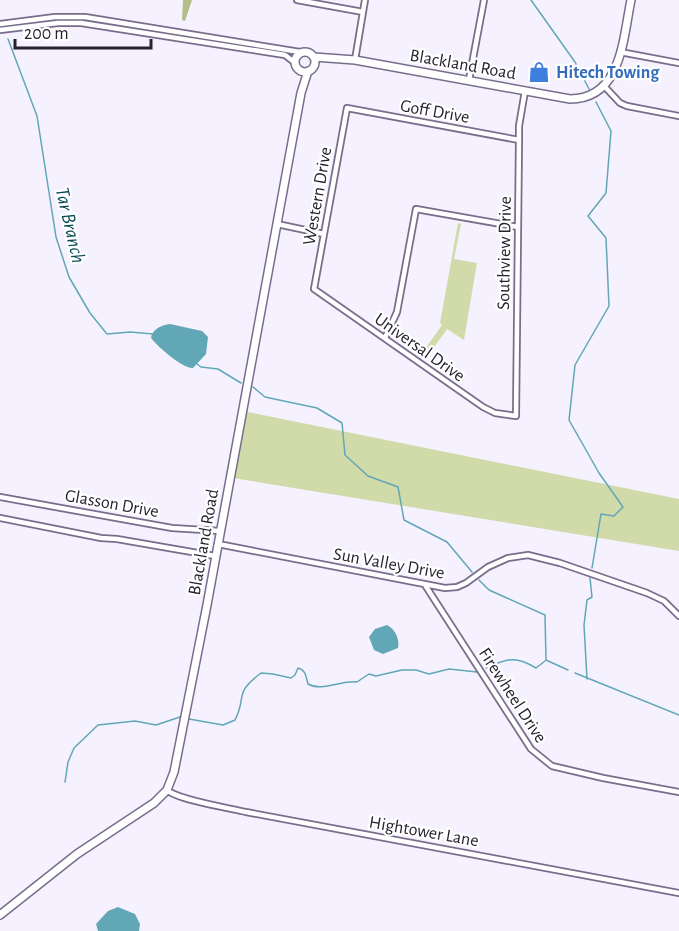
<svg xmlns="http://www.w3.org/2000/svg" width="679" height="931" font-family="'Alegreya Sans',sans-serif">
	<rect width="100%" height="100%" fill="#f6f1ff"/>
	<!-- green -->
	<path fill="#d1dba9" d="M458 223 461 224 454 259 477 263 464 340 447 329 425 360 420 356 442 325 440 323Z
		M238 410 679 499V551L227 477Z"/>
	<!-- forest -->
	<path fill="#b3be88" d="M183 0H192L185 21 182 20Z"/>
	<!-- water -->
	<path fill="#61a7b5" d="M170 324 202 331 208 337 206 354 193 368C183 369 158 347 151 338 152 329 162 325 170 324Z
		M387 625C395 629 400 639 398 648L383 654 374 650 369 637 375 629Z
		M118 907 135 914 140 924 139 931H98L96 924 108 911Z"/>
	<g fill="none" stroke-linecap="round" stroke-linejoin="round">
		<!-- stream -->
		<path stroke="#61a7b5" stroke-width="1.5" d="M531 0 575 62 589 89
			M8 39 37 116 56 237 69 277 90 313 107 334 130 332 153 334
			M197 364 201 367 218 369 241 383
			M253 387 265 397 317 408 342 423 345 455 368 476 398 487 404 520 447 542 472 572
			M592 568 601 514 614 516 623 507 599 473 569 420 575 365 609 306 606 238 588 216 606 193 611 131 596 102
			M479 580 489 590 545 615 546 660 568 670
			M486 668C507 659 515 655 536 668L545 661
			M575 673 679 715
			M587 679 584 625 587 600 592 597 590 578
			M189 719 223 725 235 720C247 697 233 694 261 673L273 674 291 678 295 675 298 668C306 670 306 677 308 684 322 692 341 680 357 682L369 674 376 676 402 670H416L429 674 449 669 477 672
			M65 782 68 762 74 748 98 725 135 721 156 725 180 717"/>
		<defs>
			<path id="street" d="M297 0 363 12
				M0 24 55 17H85L300 52
				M0 30 58 23H81L285 55 294 62
				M620 52 679 63
				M355 60 365 0
				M469 80 484 0
				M605 87 620 103 627 106 679 116
				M519 140 347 108 314 289 483 407 495 413 516 416 519 140V126L525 91
				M277 224 324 234
				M385 338 397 312 416 209 518 227
				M0 497 172 528 220 531
				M0 518 101 538 117 539 215 556
				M218 544 445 588 457 587 466 583 488 567 508 558 528 555 560 563 647 593 664 601 679 616
				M425 585 531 749 552 766 603 778 679 792
				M167 790C178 800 229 808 246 812L679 893"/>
			<path id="secondary" d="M295 62a10 10 0 1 1 20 0a10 10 0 1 1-20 0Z
				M314 57 355 60 570 99C622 99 623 38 631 0
				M0 915 77 854 154 803 167 790 174 772 207 605 301 93 308 71"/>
		</defs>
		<!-- street casing -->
		<use href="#street" stroke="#786d8b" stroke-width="8"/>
		<!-- secondary casing -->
		<use href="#secondary" stroke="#786d8b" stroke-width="10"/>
		<!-- street -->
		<use href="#street" stroke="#fff" stroke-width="4.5"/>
		<!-- secondary -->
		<use href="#secondary" stroke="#fff" stroke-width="7"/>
	</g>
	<!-- icons -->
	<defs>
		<symbol id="shop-bare" viewBox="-9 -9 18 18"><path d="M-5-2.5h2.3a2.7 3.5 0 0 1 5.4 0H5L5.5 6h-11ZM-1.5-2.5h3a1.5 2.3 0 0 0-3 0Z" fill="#3f7fe0" stroke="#fff" stroke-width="2.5" paint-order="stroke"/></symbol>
	</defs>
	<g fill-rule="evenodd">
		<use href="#shop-bare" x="524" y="57" width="30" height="30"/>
	</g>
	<g text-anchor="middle" stroke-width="4.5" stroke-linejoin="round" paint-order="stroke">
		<!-- street labels -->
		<g font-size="18" fill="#26222e" stroke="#fff">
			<text transform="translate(463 64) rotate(10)" y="6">Blackland Road</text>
			<text transform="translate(435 111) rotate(10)" y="6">Goff Drive</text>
			<text transform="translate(317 196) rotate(-80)" y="6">Western Drive</text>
			<text transform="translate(504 253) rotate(-89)" y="6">Southview Drive</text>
			<text transform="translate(420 347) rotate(35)" y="6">Universal Drive</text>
			<text transform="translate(112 503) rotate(10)" y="6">Glasson Drive</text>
			<text transform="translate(203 542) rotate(-80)" y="6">Blackland Road</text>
			<text transform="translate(389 563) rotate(10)" y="6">Sun Valley Drive</text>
			<text transform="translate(513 695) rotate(57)" y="6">Firewheel Drive</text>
			<text transform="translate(424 831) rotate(10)" y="6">Hightower Lane</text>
		</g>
		<!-- shop labels -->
		<g font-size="18" font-weight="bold" fill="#366cbe" stroke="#fff" text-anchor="start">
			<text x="556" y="78">Hitech Towing</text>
		</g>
		<!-- water labels -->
		<g font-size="20" font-style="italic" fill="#094a55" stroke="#fff">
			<text transform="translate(71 225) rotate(77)" y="7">Tar Branch</text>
		</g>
	</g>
	<!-- scale -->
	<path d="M15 39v9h136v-9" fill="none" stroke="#26222e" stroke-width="3"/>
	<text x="24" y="39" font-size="18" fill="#26222e" stroke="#ffffff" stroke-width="4.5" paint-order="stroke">200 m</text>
</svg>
